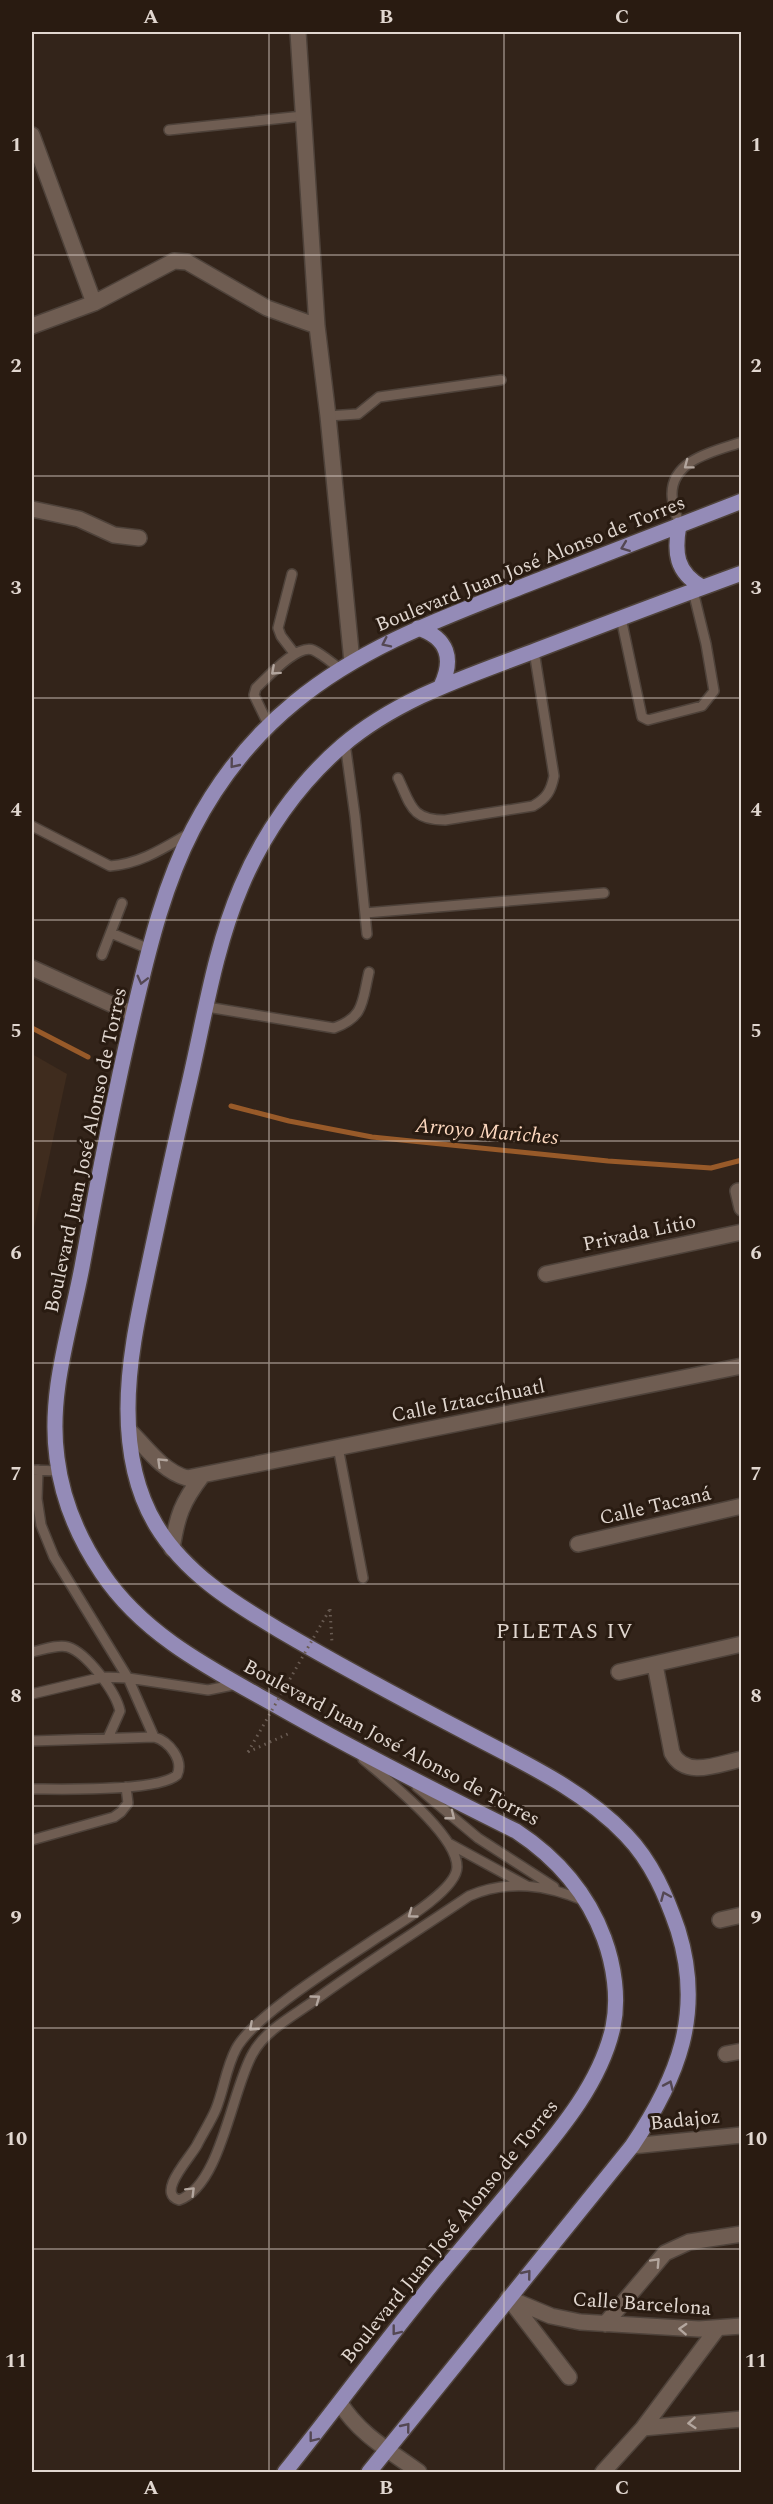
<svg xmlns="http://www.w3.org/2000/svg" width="773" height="2504" font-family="Spectral,serif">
	<rect width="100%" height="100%" fill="#33241a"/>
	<!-- built -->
	<path fill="#3f2c1e" d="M32 1054 67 1074 32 1237Z"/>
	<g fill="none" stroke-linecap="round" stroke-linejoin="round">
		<!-- stream -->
		<path stroke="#985a29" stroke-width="5" d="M32 1028 88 1057
			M231 1106 289 1121 372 1137 608 1161 711 1168 742 1160"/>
		<defs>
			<path id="service" d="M169 130 303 116
				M328 416 358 414 379 397 501 380
				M679 525C677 515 672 504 672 494 672 459 716 451 742 442
				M292 574 278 628 281 636 294 653
				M621 618 642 717 648 720 702 706 714 691 706 644 693 591
				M269 726 254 695 256 688C268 677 297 644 313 650 322 654 332 663 340 669
				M345 743 355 816 367 934
				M398 778C411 805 411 820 445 820L533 806C547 798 551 791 554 776L534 651
				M32 826 110 866C140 864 164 848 190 833
				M365 913 604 893
				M111 933 149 949
				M102 955 122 903
				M207 1007 334 1028C365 1017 362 1001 369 972
				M338 1447 363 1578
				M32 1470 59 1471
				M38 1470 37 1499 41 1525 54 1557 128 1678 154 1737
				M32 1652C42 1650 58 1644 68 1647 87 1653 116 1692 120 1711L108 1738
				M32 1694 103 1677 128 1678 208 1690 238 1684
				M32 1741 154 1737C169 1741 184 1760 177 1775 158 1792 60 1789 32 1789
				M363 1759C387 1780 457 1834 457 1867 457 1890 397 1925 378 1937 343 1961 254 2015 236 2049 226 2068 224 2089 216 2109 211 2121 203 2133 197 2145 190 2158 156 2193 179 2200 221 2186 232 2088 253 2053 265 2031 291 2017 311 2003 362 1965 416 1932 469 1896 509 1879 547 1885 585 1901
				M417 1787 478 1838 554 1887
				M32 1840 114 1817 121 1812 128 1803 126 1787
				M450 1844 527 1886"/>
			<path id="minor" d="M298 32 317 326 328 416 352 662
				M32 135 94 303
				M32 326 94 303 174 261 187 262 267 308 317 326
				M32 509 79 519 114 535 139 538
				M32 968 133 1014
				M738 1191 742 1208
				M546 1274 742 1232
				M129 1430C146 1447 162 1471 187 1478L742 1366
				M578 1544 742 1506
				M172 1549C177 1516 182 1502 202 1476
				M655 1665 672 1753C686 1779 718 1764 742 1759
				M619 1672 742 1644
				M720 1920 742 1915
				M726 2054 742 2051
				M632 2146 742 2135
				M508 2298 551 2316 580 2322 699 2329 742 2326
				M510 2300 569 2377
				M605 2324 665 2253 689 2242 742 2234
				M340 2403C360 2435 389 2450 419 2472
				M643 2428 742 2419
				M603 2472 643 2428 717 2329"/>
			<path id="primary" d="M679 525C674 553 676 572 702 587
				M418 628C448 638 454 659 441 686
				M285 2472C338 2406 388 2337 442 2272 468 2241 493 2211 518 2181 555 2136 600 2086 613 2027 619 1998 614 1965 604 1938 587 1892 557 1858 516 1831 435 1791 356 1751 277 1706 213 1670 144 1636 102 1573 79 1539 62 1499 57 1458 48 1394 70 1330 82 1267 98 1179 115 1091 136 1003 150 944 165 883 193 829 218 781 252 737 295 702 363 646 445 617 526 585 598 557 670 529 742 501
				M369 2472 632 2146C678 2078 704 2013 678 1930 666 1895 652 1862 626 1835 583 1790 526 1764 471 1735 406 1701 342 1667 279 1630 232 1602 185 1573 156 1525 135 1490 128 1449 128 1409 128 1361 138 1316 148 1269 161 1208 174 1148 188 1088 204 1021 214 950 241 887 263 834 298 784 342 746 398 698 469 676 537 650 605 624 673 598 742 573"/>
		</defs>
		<!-- service casing -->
		<use href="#service" stroke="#4e423a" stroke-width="12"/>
		<!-- minor casing -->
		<use href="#minor" stroke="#4e423a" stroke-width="18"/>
		<!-- primary casing -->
		<use href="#primary" stroke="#4e423a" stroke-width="18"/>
		<!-- path -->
		<path stroke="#695b52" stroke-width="3" stroke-dasharray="1.5 4.5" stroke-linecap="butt" d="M330 1609 332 1643
			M248 1752 290 1733"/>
		<!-- service -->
		<use href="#service" stroke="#6f5d52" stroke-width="9"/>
		<!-- minor -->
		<use href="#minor" stroke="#6f5d52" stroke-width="15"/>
		<!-- primary -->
		<use href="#primary" stroke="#948bb7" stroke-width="15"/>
		<!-- path-bridge -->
		<path stroke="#695b52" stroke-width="3" stroke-dasharray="1.5 4.5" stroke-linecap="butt" d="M248 1752 330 1609"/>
	</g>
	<!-- one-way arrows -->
	<defs><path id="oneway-chevron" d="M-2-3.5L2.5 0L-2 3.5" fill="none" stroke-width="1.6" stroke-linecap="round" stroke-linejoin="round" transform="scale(1.5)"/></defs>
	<g stroke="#b3a69e">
		<use href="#oneway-chevron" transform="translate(688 465) rotate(143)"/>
		<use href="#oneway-chevron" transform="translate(275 671) rotate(138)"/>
		<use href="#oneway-chevron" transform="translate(161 1462) rotate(-136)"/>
		<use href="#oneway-chevron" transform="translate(451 1816) rotate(38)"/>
		<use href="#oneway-chevron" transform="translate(412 1914) rotate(144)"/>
		<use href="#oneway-chevron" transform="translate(316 1999) rotate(-36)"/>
		<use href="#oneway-chevron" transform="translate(253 2027) rotate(138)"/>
		<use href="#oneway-chevron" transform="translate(191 2191) rotate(-45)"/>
		<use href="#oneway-chevron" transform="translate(656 2262) rotate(-47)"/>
		<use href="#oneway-chevron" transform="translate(683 2329) rotate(-177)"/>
		<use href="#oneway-chevron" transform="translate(692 2423) rotate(175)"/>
	</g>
	<g stroke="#544853">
		<use href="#oneway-chevron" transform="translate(625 547) rotate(159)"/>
		<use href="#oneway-chevron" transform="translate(386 643) rotate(154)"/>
		<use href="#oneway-chevron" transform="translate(234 764) rotate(129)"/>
		<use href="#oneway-chevron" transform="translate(142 980) rotate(104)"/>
		<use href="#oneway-chevron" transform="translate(665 1896) rotate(-113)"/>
		<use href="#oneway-chevron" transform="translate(669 2085) rotate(-66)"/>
		<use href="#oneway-chevron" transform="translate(527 2274) rotate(-51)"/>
		<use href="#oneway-chevron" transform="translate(396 2331) rotate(128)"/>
		<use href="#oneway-chevron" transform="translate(406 2427) rotate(-51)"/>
		<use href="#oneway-chevron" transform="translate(313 2438) rotate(128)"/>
	</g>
	<!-- grid -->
	<path fill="none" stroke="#e1d7d0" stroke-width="1.5" stroke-opacity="0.55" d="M269 32V2472M504 32V2472M32 255H742M32 476H742M32 698H742M32 920H742M32 1141H742M32 1363H742M32 1584H742M32 1806H742M32 2028H742M32 2249H742"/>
	<g text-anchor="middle" stroke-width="6" stroke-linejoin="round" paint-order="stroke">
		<!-- street labels -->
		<g font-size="20" fill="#e1d7d0" stroke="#291b11">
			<text transform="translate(530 563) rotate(-22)" y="7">Boulevard Juan José Alonso de Torres</text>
			<text transform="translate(85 1150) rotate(-78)" y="7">Boulevard Juan José Alonso de Torres</text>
			<text transform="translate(639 1232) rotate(-12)" y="7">Privada Litio</text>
			<text transform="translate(468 1400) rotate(-11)" y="7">Calle Iztaccíhuatl</text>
			<text transform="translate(655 1505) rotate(-13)" y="7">Calle Tacaná</text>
			<text transform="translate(392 1742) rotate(28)" y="7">Boulevard Juan José Alonso de Torres</text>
			<text transform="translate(685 2119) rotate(-6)" y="7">Badajoz</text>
			<text transform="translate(449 2231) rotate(-51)" y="7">Boulevard Juan José Alonso de Torres</text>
			<text transform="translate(642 2303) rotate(4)" y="7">Calle Barcelona</text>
		</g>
		<!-- water labels -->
		<g font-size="21" font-style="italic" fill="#fdd8bf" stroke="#291b11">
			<text transform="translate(487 1131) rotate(5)" y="7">Arroyo Mariches</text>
		</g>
		<!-- quarter labels -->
		<g font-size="22" letter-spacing="1.5" fill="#e1d7d0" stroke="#291b11">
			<text x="565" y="1638">PILETAS IV</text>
		</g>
	</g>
	<!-- border -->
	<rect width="773" height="2504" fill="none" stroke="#291b11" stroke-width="66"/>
	<rect x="33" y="33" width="707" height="2438" fill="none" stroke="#e1d7d0" stroke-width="2"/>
	<g font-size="20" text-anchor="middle" font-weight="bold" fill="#e1d7d0">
		<text x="151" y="23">A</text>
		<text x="386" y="23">B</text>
		<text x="622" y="23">C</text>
		<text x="16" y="151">1</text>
		<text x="756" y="151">1</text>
		<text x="16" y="372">2</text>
		<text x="756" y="372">2</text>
		<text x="16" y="594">3</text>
		<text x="756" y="594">3</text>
		<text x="16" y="816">4</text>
		<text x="756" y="816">4</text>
		<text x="16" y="1037">5</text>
		<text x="756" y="1037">5</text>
		<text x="16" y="1259">6</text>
		<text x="756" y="1259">6</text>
		<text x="16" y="1480">7</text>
		<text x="756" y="1480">7</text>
		<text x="16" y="1702">8</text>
		<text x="756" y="1702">8</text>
		<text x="16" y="1924">9</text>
		<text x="756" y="1924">9</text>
		<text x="16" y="2145">10</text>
		<text x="756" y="2145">10</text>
		<text x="16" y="2367">11</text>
		<text x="756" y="2367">11</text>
		<text x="151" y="2494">A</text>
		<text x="386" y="2494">B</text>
		<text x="622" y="2494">C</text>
	</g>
</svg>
